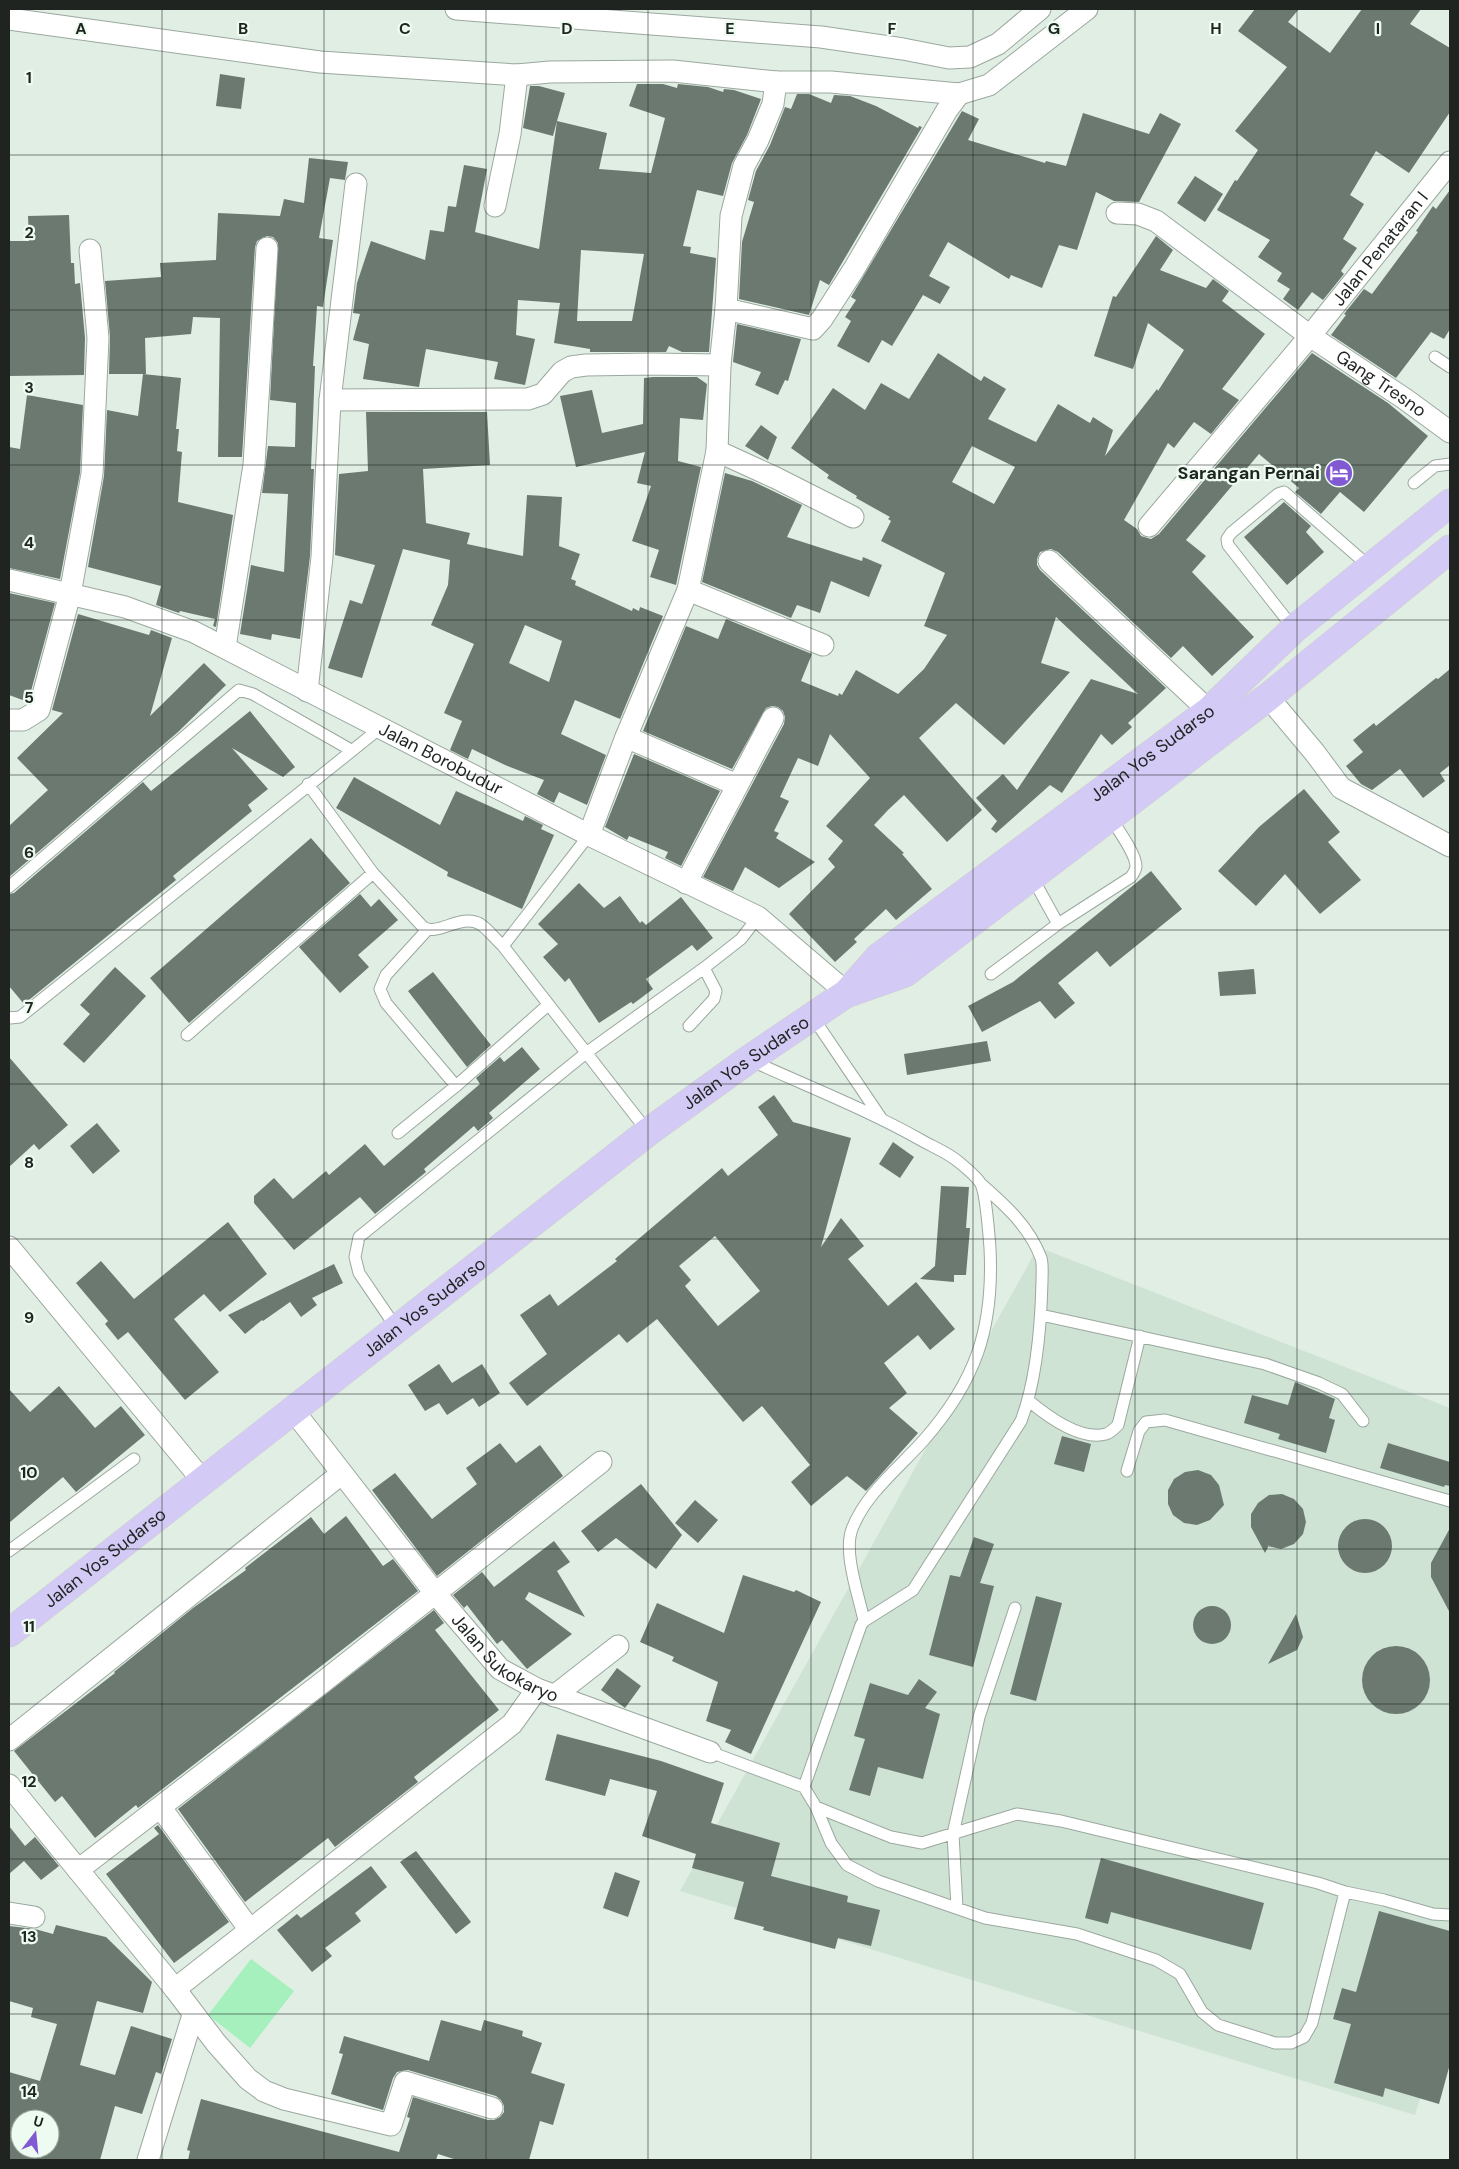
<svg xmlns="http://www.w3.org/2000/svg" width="1459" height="2169" font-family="'DM Sans',sans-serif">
	<rect width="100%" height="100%" fill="#e0eee3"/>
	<!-- built -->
	<path fill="#cee3d4" d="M1038 1247 1450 1408V2000L1415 2115 680 1891Z"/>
	<!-- green -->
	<path fill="#a5f0bd" d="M251 1959 294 1991 250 2048 208 2015Z"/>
	<!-- building -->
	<path fill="#6c7970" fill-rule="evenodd" d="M1255 9H1299L1288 22 1330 53 1362 9H1421L1410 24 1450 48V112L1409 173 1376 151 1350 195 1364 204 1343 239 1357 248 1341 271 1344 274 1323 300 1312 292 1298 310 1283 299 1290 289 1277 281 1282 273 1258 257 1270 240 1217 210 1235 180 1237 181 1258 150 1235 131 1287 67 1238 31Z
		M220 74 245 78 241 109 216 106Z
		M637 84H663L677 88 678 84 708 87 723 92 724 89 734 90 761 99 747 135 732 163 723 196 697 190 683 246 691 247 690 253 716 258 709 352H682L669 346 666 352H590V349L554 343 560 303 518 300 516 335 535 339 525 385 494 379 498 362 426 349 419 387 363 379 369 344 353 340 360 314 353 313 357 283 371 241 425 260 430 230 444 232 448 206 456 207 464 165 487 169 475 232 539 249 557 121 553 136 523 128 530 86H539L565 93 557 121 607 133 599 169 651 173 665 118 629 106ZM581 250 644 254 632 321H577Z
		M797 94H809L831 103 834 95 850 96 876 106 918 128 919 126 922 127 829 285 820 280 809 315 739 299 742 242 754 202 748 200 756 171 770 145 785 107 791 109Z
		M962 111 979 119 968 140 1045 163 1046 161 1066 166 1083 113 1149 134 1160 113 1181 124 1139 202 1114 201 1096 192 1077 250 1059 245 1042 288 1011 275 1009 279 948 242 929 276 950 287 940 304 923 295 892 346 882 340 869 363 837 346 851 321 845 317 856 300 851 297Z
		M309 158 348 162 345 180 330 178 319 238 333 240 323 307 317 306 313 366H315L311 469H314L310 556 300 639 272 634 271 640 240 634 251 565 284 572 288 494 262 493 268 446 295 447 296 403 270 400 278 243 273 237 267 236 257 241 255 247 242 457H218L220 318 193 317 191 334 145 338 146 374H109L110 337 105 281 161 277 160 263 216 260 218 213 280 216 284 199 304 203Z
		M1195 176 1223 194 1205 222 1177 203Z
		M1450 190V329L1444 339 1431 332 1396 378 1331 335 1346 315 1344 314 1364 289 1372 294 1418 232 1416 231 1433 206 1436 209Z
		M69 215 71 263H74L75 284 80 283 85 338 84 375 9 376V241H29L28 216Z
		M1156 236 1173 250 1160 270 1206 288 1213 279 1229 291 1222 301 1265 334 1222 389 1239 400 1211 434 1194 422 1174 448 1168 443 1124 520 1137 529 1141 536 1151 539 1159 534 1312 353 1388 403 1428 436 1364 512 1340 492 1321 514 1295 492 1299 488 1259 454 1186 540 1206 556 1192 572 1254 637 1212 676 1183 646 1171 658 1058 552 1051 549 1040 552 1037 559V565L1040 570 1166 688 1128 723 1132 727 1112 745 1101 734 1062 793 1050 785 996 833 991 829 997 821 976 798 1003 774 1017 790 1091 679 1138 694 1056 617 1041 663 1070 672 1004 745 956 703 919 738 982 810 947 842 904 795 888 810 874 825 904 853 902 854 932 889 896 920 886 909 854 939 857 942 835 962 789 914 835 867 828 859 843 841 826 826 870 778 830 734 818 766 798 758 780 797 789 801 774 831 779 833 776 838 815 862 779 888 745 867 733 891 703 877 784 724 785 717 783 711 778 707 772 706 766 708 732 769 643 731 686 626 718 639 726 619 812 654 801 681 838 696 839 693 842 695 856 670 898 694 924 669 947 635 924 626 945 573 881 541 891 521 888 519 890 517 856 498 857 496 827 478 829 475 791 448 833 388 865 410 881 383 909 399 938 353 981 381 984 376 1006 389 988 419 1036 442 1058 404 1090 423 1093 417 1113 430 1105 456 1157 389 1158 391 1184 350 1148 323 1133 369 1094 356 1113 296 1116 297ZM972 446 1015 467 994 504 952 482Z
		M737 324 801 339 788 381 785 380 778 395 755 385 761 372 733 362Z
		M143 374 181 378 176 429H179L177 451 182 452 178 502 233 515 216 627 213 626 215 619 180 611 179 613 156 605 161 586 88 567 104 476 107 410 138 416Z
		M653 377H697L707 384 703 420 680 418 678 461 701 467 676 585 650 577 659 550 632 541 651 486 637 483 645 452 576 467 560 396 592 390 602 433 643 424 644 378Z
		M27 395 83 405 80 473 60 579 9 568V447L20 449Z
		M366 412H487L490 465 423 469 426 523 470 533 467 544 523 556 527 495 562 497 559 546 580 554 571 579 576 581 575 585 632 611 633 608 639 611 640 607 663 616 620 719 575 700 561 734 606 755 587 805 559 792 554 803 537 794 544 780 505 765 472 749 468 759 450 750 462 721 444 713 474 644 431 625 448 585 450 560 403 549 362 678 328 668 350 600 362 604 375 565 335 555 339 474 368 471ZM525 625 562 641 549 682 509 663Z
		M761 425 777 437 768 460 745 446Z
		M725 473 752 481 802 505 787 537 862 561 863 557 882 565 869 597 831 581 820 613 797 605 791 618 702 582Z
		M1284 502 1311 526 1306 532 1324 552 1287 585 1244 537Z
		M9 593 55 603 28 702 9 695Z
		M78 614 149 635 151 630 172 638 150 716 204 663 226 685 178 732 9 877V826L48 790 17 758 63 713 52 710Z
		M1450 669V765L1440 773 1445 781 1423 798 1400 769 1372 790 1361 784 1346 766 1363 752 1353 740 1374 723 1376 726 1436 678 1438 679Z
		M250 711 295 767 283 777 232 748 268 789 248 805 252 811 173 876 176 880 24 1004 9 986V894L14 893 143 782 151 791Z
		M634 754 720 791 681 866 665 858 668 852 629 836 627 840 605 827Z
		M354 777 440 825 456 791 523 821 525 816 543 825 541 829 554 835 522 909 447 876 448 872 336 808Z
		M1304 789 1340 832 1328 842 1361 880 1320 914 1285 874 1256 906 1218 871 1259 827Z
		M311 838 350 883 189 1023 150 978Z
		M1151 871 1182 909 1110 967 1097 951 1058 983 1075 1003 1055 1019 1040 1001 982 1032 968 1006 1013 982Z
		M579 883 604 908 620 896 640 923 642 921 646 925 681 897 713 938 697 951 692 945 646 979 653 989 633 1004 631 1002 599 1023 569 978 565 982 543 957 558 944 538 924Z
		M360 894 371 907 379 899 398 920 358 955 369 967 340 993 299 947Z
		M115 967 146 996 84 1063 63 1044 90 1014 80 1005Z
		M1254 969 1256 994 1220 996 1218 972Z
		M433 972 491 1045 467 1067 408 991Z
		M987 1041 991 1061 907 1075 904 1054Z
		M522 1047 540 1069 489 1113 493 1118 478 1131 474 1126 424 1169 426 1172 375 1214 360 1197 294 1250 254 1203V1196L274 1178 293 1199 326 1171 329 1175 365 1144 384 1166 480 1084 476 1078 500 1057 504 1062Z
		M9 1057 68 1125 39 1150 34 1144 9 1167Z
		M774 1095 793 1122 851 1138 821 1247 841 1218 864 1246 848 1259 888 1306 916 1282 955 1329 930 1350 918 1335 884 1363 907 1393 889 1408 918 1433 866 1491 847 1476 811 1506 791 1482 810 1465 762 1406 743 1422 657 1319 627 1343 619 1334 527 1406 509 1383 547 1354 520 1315 550 1294 558 1306 617 1261 615 1259 722 1168 728 1176 778 1135 758 1107ZM715 1236 760 1291 718 1326 685 1286 691 1280 679 1266Z
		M97 1123 120 1151 93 1174 70 1146Z
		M893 1142 914 1157 900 1178 879 1164Z
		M941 1186 969 1187 966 1228H970L966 1275H954V1282L920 1279 935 1266Z
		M228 1222 267 1274 220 1312 204 1294 174 1319 219 1372 185 1400 128 1332 118 1340 105 1324 108 1321 76 1283 101 1261 134 1299Z
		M334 1264 343 1283 312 1298 317 1305 301 1317 290 1302 263 1321 262 1320 245 1334 228 1315Z
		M439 1364 452 1383 482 1364 500 1393 479 1407 473 1398 447 1415 439 1403 425 1411 408 1385Z
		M1295 1382 1335 1399 1329 1418 1335 1420 1326 1453 1278 1439 1280 1434 1244 1423 1252 1395 1288 1405Z
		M59 1386 95 1428 121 1406 145 1435 76 1492 63 1477 9 1523V1389L30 1412Z
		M1062 1436 1091 1444 1084 1472 1054 1464Z
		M500 1443 516 1463 540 1445 563 1476 437 1576 372 1490 395 1473 432 1519 477 1484 466 1468Z
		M1388 1443 1450 1462V1486L1445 1485 1444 1487 1380 1468Z
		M1198 1470 1211 1475 1219 1485 1224 1505 1210 1520 1197 1525 1184 1523 1173 1515 1168 1504V1490L1174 1479 1185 1472Z
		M641 1484 682 1535 656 1569 616 1538 598 1552 581 1531Z
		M1282 1494 1294 1499 1303 1509 1306 1522 1303 1534 1294 1544 1281 1549 1268 1546 1269 1545 1265 1553 1251 1527V1514L1258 1503 1269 1495Z
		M695 1500 718 1520 698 1543 675 1523Z
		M346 1516 383 1566 393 1559 418 1591 138 1808 136 1805 95 1838 62 1796 55 1802 14 1751 115 1673 114 1672 193 1608 246 1570 245 1568 311 1517 324 1534Z
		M1338 1546a27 27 0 1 1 54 0a27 27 0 1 1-54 0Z
		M1450 1528V1613L1431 1577V1563Z
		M974 1537 994 1544 980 1583 994 1586 973 1667 929 1655 950 1575 960 1577Z
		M554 1541 570 1562 557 1571 585 1617 529 1592 525 1599 572 1634 527 1669 502 1640 497 1644 467 1605 464 1608 453 1595 482 1572 494 1587Z
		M743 1575 794 1592 796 1590 821 1602 751 1754 725 1742 731 1730 706 1721 718 1682 672 1661 674 1657 640 1642 657 1603 724 1633Z
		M1036 1596 1062 1603 1036 1701 1010 1694Z
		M1193 1625a19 19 0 1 1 38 0a19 19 0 1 1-38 0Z
		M434 1610 444 1623 435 1630 499 1710 414 1777 418 1782 335 1847 328 1838 245 1902 178 1809Z
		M1296 1614 1303 1637 1297 1650 1268 1664Z
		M1362 1680a34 34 0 1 1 68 0a34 34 0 1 1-68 0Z
		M617 1668 641 1686 625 1708 601 1690Z
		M919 1679 937 1692 925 1708 940 1714 923 1779 878 1767 870 1796 849 1790 865 1739 854 1736 870 1683 908 1695Z
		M557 1734 661 1761 724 1783 711 1823 780 1843 771 1876 848 1896 847 1902 880 1910 871 1946 838 1938 835 1949 763 1930 764 1927 734 1919 744 1882 692 1868 696 1854 642 1836 657 1791 610 1779 605 1796 545 1780Z
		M158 1825 229 1922 174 1963 106 1874 159 1834 154 1828Z
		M9 1826 25 1846 35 1837 59 1866 41 1880 24 1861 9 1874Z
		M416 1851 471 1922 456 1934 400 1862Z
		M1101 1858 1264 1903 1251 1950 1111 1912 1108 1924 1085 1918Z
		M371 1866 387 1887 355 1913 361 1921 325 1948 332 1956 312 1972 277 1930 297 1914 301 1918Z
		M615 1872 640 1881 628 1917 603 1908Z
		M1379 1911 1450 1931V2064L1439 2104 1385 2088 1383 2097 1334 2083 1351 2024 1333 2019 1342 1988 1356 1992Z
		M56 1925 106 1937 152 1982 143 2013 97 2001 80 2065 115 2075 131 2026 172 2039 161 2074 156 2072 142 2114 115 2106 100 2160H9V2072L40 2081 57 2024 31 2017 33 2008 9 2001V1926L35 1929 53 1934ZM20 2119H50V2149H20Z
		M441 2020 481 2031 484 2020 523 2031 522 2036 542 2043 531 2073 565 2084 553 2125 540 2121 529 2160H457L438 2154 436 2160H188L190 2151 187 2150 201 2099 399 2152 410 2118 407 2117 413 2097 488 2120H494L500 2117 504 2112V2106L501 2100 496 2096 408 2070 397 2072 393 2078 383 2110 331 2094 343 2054 339 2053 344 2036 429 2061Z"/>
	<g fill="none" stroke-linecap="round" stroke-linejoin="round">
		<defs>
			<path id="lane" d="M1435 357 1450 367
				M1414 483 1435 466 1450 464
				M1294 629 1228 545 1227 539 1231 533 1278 494 1284 492 1371 568
				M308 784 373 873 423 927C437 937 461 913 480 924 488 929 495 939 503 946L648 1132
				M9 887 239 690 253 694 351 750
				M1058 924 1131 877C1133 874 1136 870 1136 866 1136 854 1117 828 1110 817
				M427 930 386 975 380 989 386 1003 456 1086
				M503 946 589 835
				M991 974 1058 924 1032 877
				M812 1016 881 1118
				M9 1017 10 1018 20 1017 379 729
				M689 1026 714 999 716 991 704 968
				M187 1035 373 873
				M750 1060C807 1086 866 1109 921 1140 933 1147 949 1153 960 1163 966 1168 977 1177 981 1184 986 1194 989 1235 990 1248 994 1328 976 1381 923 1441 899 1468 866 1493 852 1529 843 1553 859 1596 864 1621L861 1625 804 1787 816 1807 891 1837 922 1843 1017 1814 1061 1821 1318 1883 1345 1892 1312 2023 1304 2037 1291 2043H1275L1218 2025 1202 2012 1180 1974 1156 1960 1077 1934 985 1918 878 1881 847 1865 831 1843 816 1807
				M398 1133 456 1086 548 1005
				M1041 1315 1265 1364 1319 1383 1342 1394 1363 1421
				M397 1329 359 1273 355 1257 359 1237 586 1053 704 968 741 939 758 917
				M1029 1401C1047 1416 1080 1441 1106 1434 1110 1433 1114 1429 1118 1425L1140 1336
				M1127 1471 1139 1431 1146 1422 1165 1420 1450 1501
				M9 1551 134 1459
				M864 1621 913 1590 1021 1421C1037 1379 1041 1325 1042 1281 1042 1274 1043 1264 1041 1258 1029 1226 1005 1205 981 1184
				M710 1752 804 1787
				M1345 1892 1384 1900 1433 1914 1450 1915
				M957 1908 953 1834 979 1717 1015 1608"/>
			<g id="street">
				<path d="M456 9 821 37 903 49 949 58 970 57 998 44 1040 9"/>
				<path d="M9 19 320 62 517 75"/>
				<path d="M495 206 510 134 517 75 550 72 673 71 776 82H831L959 94 989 85 1087 9"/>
				<path id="s1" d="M1117 213 1138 214 1156 221 1310 336 1405 399 1450 432"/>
				<path d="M726 309 813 329 822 319 854 269 947 110 959 94"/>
				<path d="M330 400 528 399 543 394 562 372 571 367 586 365 652 364 720 365"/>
				<path d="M717 451 776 478 853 517"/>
				<path id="s2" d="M1149 526 1310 336 1450 162"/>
				<path d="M1049 561 1209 711"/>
				<path id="s3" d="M9 580 125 607 194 632 589 835 758 917 847 993"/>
				<path d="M688 590 823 645"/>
				<path d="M225 647 254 465 267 248"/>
				<path d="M307 691 322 557 330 400 356 184"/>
				<path d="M1268 697 1315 753 1341 788 1450 846"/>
				<path d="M9 720H23L39 710 70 594 92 474 98 338 90 250"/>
				<path d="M626 737 737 785"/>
				<path d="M589 835 626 737 688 590 717 451 720 365 726 309 731 216 744 166 758 140 773 104 776 82"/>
				<path d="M686 883 773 718"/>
				<path d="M9 1247 203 1481"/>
				<path id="s4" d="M293 1410 435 1593 500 1669 537 1689 710 1752"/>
				<path d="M554 1696 618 1646"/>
				<path d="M9 1740 341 1474"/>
				<path d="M9 1785 175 1989 216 2043 248 2079 264 2091 284 2099 391 2125 405 2082 492 2108"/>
				<path d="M161 1808 250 1930"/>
				<path d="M78 1870 323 1682 601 1462"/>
				<path d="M9 1913 34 1917"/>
				<path d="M175 1989 512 1724 537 1689"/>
				<path d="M148 2160 193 2015"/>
			</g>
			<g id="highway">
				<path d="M851 992 905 973 1268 697 1450 549"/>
				<path id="s5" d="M9 1633 648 1132 748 1060 847 993 879 957 1209 711 1294 629 1450 503"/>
			</g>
		</defs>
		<!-- lane casing -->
		<use href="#lane" stroke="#9ba89f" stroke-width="13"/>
		<!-- street casing -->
		<use href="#street" stroke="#9ba89f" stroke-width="23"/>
		<!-- highway casing -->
		<use href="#highway" stroke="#cecfce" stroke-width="29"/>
		<!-- lane -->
		<use href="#lane" stroke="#fff" stroke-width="11"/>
		<!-- street -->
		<use href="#street" stroke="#fff" stroke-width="21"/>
		<!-- highway -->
		<use href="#highway" stroke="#d4caf6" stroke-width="28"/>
	</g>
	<!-- grid -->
	<path fill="none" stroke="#1f2420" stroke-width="1" stroke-opacity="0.55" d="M162 9V2160M324 9V2160M486 9V2160M648 9V2160M811 9V2160M973 9V2160M1135 9V2160M1297 9V2160M9 155H1450M9 310H1450M9 465H1450M9 620H1450M9 775H1450M9 930H1450M9 1084H1450M9 1239H1450M9 1394H1450M9 1549H1450M9 1704H1450M9 1859H1450M9 2014H1450"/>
	<!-- icons -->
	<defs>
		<symbol id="hotel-disc" viewBox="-11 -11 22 22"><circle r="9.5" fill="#8159d3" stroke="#edfbf0"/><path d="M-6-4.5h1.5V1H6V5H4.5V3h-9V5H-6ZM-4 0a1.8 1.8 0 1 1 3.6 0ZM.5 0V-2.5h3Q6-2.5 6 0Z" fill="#fff"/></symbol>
	</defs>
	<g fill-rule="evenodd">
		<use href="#hotel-disc" x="1323" y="457" width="32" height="32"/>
	</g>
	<g text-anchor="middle" stroke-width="4.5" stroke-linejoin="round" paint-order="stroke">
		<!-- street labels -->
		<g font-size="18" fill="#1f2420" stroke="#edfbf0">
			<text dy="6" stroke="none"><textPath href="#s2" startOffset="361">Jalan Penataran I</textPath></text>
			<text dy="6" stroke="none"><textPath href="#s1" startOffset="318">Gang Tresno</textPath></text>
			<text dy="6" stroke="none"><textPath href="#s5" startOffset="1444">Jalan Yos Sudarso</textPath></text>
			<text dy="6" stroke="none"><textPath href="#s3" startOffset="470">Jalan Borobudur</textPath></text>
			<text dy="6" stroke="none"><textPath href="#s5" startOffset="932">Jalan Yos Sudarso</textPath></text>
			<text dy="6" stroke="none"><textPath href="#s5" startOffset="528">Jalan Yos Sudarso</textPath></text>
			<text dy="6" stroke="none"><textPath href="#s5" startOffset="122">Jalan Yos Sudarso</textPath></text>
			<text dy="6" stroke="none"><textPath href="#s4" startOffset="329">Jalan Sukokaryo</textPath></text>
		</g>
		<!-- poi labels -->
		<g font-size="18" font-weight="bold" fill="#1f2420" stroke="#edfbf0" text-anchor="end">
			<text x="1320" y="479">Sarangan Pernai</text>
		</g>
	</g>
	<g font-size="16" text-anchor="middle" font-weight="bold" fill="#1f2420" stroke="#edfbf0" stroke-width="4.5" stroke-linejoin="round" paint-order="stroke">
		<text x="81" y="34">A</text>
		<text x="243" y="34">B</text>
		<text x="405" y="34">C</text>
		<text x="567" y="34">D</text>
		<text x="730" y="34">E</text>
		<text x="892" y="34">F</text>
		<text x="1054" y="34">G</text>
		<text x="1216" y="34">H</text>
		<text x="1378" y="34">I</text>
		<text x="29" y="83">1</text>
		<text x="29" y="238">2</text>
		<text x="29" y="393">3</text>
		<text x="29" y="548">4</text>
		<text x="29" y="703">5</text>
		<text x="29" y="858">6</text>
		<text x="29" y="1013">7</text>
		<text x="29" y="1168">8</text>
		<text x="29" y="1323">9</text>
		<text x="29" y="1478">10</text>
		<text x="29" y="1632">11</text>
		<text x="29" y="1787">12</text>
		<text x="29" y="1942">13</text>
		<text x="29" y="2097">14</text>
	</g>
	<!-- border -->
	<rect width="1459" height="2169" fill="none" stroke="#1f2420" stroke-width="20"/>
	<!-- north arrow -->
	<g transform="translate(35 2134) rotate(16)"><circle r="24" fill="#edfbf0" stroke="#9ba59d"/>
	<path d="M0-4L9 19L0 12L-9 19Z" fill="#8159d3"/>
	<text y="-8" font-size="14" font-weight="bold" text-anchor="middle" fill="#1f2420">U</text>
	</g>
</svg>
